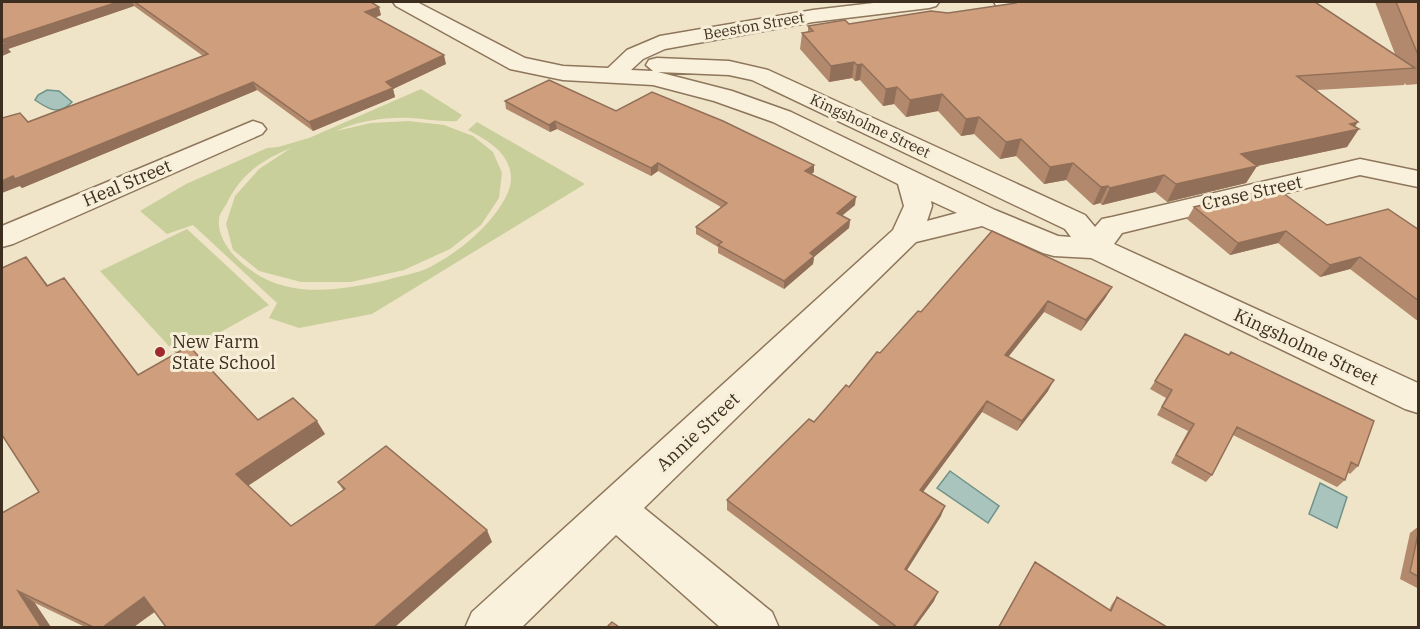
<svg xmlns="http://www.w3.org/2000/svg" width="1420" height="629" font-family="'IBM Plex Serif',serif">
	<rect width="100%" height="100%" fill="#f0e4c8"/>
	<!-- green -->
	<path fill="#c9cf9b" d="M421 89 462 115 457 121C441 122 426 119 410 118 386 117 358 121 336 131L371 123 409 121 444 125 473 136 493 152 502 173 499 198 481 225 450 249 404 270 351 282H301L259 271 233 250 226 224 235 196 259 169 291 148C262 160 241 174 227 203 225 207 219 214 219 219 217 237 231 254 244 265 286 300 337 291 387 280 400 276 414 274 426 269 451 257 477 237 494 215 501 206 511 191 511 179 511 153 487 140 468 130L477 122 585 184 372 314 299 328 269 318 277 303 193 225 167 234 140 211 186 184 267 148 278 147 309 138Z
		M187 229 269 305 178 356 100 271Z"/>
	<!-- water -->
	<path fill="#a9c4bc" stroke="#6f938a" stroke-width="1.5" d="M47 90 59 91 72 102C59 116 48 109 35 100L38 95Z
		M950 471 999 506 988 523 937 488Z
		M1320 483 1347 497 1337 528 1309 514Z"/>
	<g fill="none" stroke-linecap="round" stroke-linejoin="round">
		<defs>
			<path id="street" d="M393 2H417L525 58 563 66 608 68 627 50 660 36 813 10 882 2H939L936 6 929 8 813 22 665 49 643 59 631 70 653 71 646 65 649 60 657 58 729 61 768 70 1085 215 1095 227 1102 219 1112 217 1360 159 1418 171V187L1360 175 1122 233 1114 244 1418 383V413L1405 409 1091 258 1054 256 1043 253 982 226 916 242 644 508 772 612 779 628H721L616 535 521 628H465L472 612 893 230 904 206 898 184 773 122 714 101 653 85 563 80 510 69 396 6ZM658 72 729 75 752 80 1065 229 1071 237 1058 236 995 210 791 112 732 91ZM931 201 957 213 927 221 932 206Z
				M994 2H1017L1019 5 1011 16C997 20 977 25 963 21L960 17 963 13 997 7Z
				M253 121 262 124 266 129 262 134 13 244 2 247V226Z"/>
		</defs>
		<!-- street casing -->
		<use href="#street" stroke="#8d765c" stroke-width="3"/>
		<!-- street -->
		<use href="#street" fill="#faf1dc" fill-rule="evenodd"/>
	</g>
	<!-- wall -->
	<path fill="#b2896c" d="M2 2H371L381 15 375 18 446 64 393 89 395 97 313 131 257 90 22 188 20 186 28 122 203 56 134 6 8 49 11 52 2 56Z
		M1375 2H1419V84L1406 85 1405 83 1404 85 1317 90 1355 127 1347 147 1257 166 1246 183 1167 202 1155 192 1102 205 1100 203 1093 205 1066 180 1044 184 1016 156 1000 159 974 134 961 136 938 111 906 117 894 104 883 106 860 80 855 81 852 78 829 82 800 49 802 33 808 32V26L849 24 948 13 1395 54Z
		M505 101 616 111 814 165V172L811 174 855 205 842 216 850 220 849 228 814 257 813 264 784 289 718 253V247L696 234V227L721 207 658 171 651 176 557 129 550 132 506 109Z
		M1194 207 1327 225 1419 230V322L1350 269 1320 277 1278 243 1230 255 1187 219Z
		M26 257 48 286 64 278 139 375 258 420 325 434 248 486 291 526 343 490 338 482 492 542 155 612 133 627H85L35 603 2 627 39 492Z
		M1106 297 1081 331 1044 312 1008 357 1048 391 1017 431 982 412 923 492 941 516 907 570 934 601 915 627H881L727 510V500L814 422 921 312Z
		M1185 334 1358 466 1350 474 1347 472 1345 480 1337 487 1233 435 1212 475 1206 482 1171 463 1188 431 1157 415 1166 398 1150 389Z
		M1419 526V589L1400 579 1410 533Z
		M1035 562 1109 610 1112 604 1117 597 1167 627H998Z"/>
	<!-- shaded-wall -->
	<path fill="#916f58" d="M118 2H132L134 6 8 49 11 52 2 56V40Z
		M379 7 381 15 368 20 365 12Z
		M444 55 446 64 393 89 395 97 313 131 309 122 386 82Z
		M854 62 852 78 829 82 831 66Z
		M862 64 860 80 855 81 857 65Z
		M253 82 257 90 22 188 20 186 2 193V181Z
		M897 87 894 104 883 106 886 89Z
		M942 94 938 111 906 117 910 100Z
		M979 117 974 134 961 136 966 119Z
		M555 121 557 129 550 132 549 125Z
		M1358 122 1352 131 1359 129 1347 147 1257 166 1246 183 1167 202 1176 184 1241 154Z
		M1021 139 1016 156 1000 159 1006 142Z
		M658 163V171L651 176V168Z
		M1073 163 1066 180 1044 184 1050 167Z
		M814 165V172L804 179 805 171Z
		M1164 175 1155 192 1102 205 1110 188Z
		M1108 186 1100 203 1093 205 1101 187Z
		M856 197 855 205 835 221 837 213Z
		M850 220 849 228 814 257 813 264 784 289V281L810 253Z
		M1286 231 1278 243 1230 255 1238 243Z
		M26 257 37 271 59 300 47 286Z
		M1360 257 1350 269 1320 277 1330 265Z
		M1112 287 1106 297 1081 331 1086 320Z
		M1048 301 1044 312 1001 366 1005 355Z
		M1054 380 1048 391 1017 431 1022 421Z
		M987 401 982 412 917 500 920 490Z
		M317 421 325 434 246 487 236 474Z
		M945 506 941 516 902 578 905 569Z
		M487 530 492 542 395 627H374Z
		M18 591 35 603 51 627H41Z
		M938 592 934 601 915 627H913Z
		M144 597 158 609 134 627H103Z"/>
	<!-- building -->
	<path fill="#cf9f7d" stroke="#916f58" stroke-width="1.5" d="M2 2H118L2 40 5 44 2 45Z
		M135 2H371L379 7 365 12 444 55 386 82 393 88 309 122 253 82 15 179 13 176 2 181V118L20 113 28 122 208 54Z
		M1017 2H1315L1415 68 1297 76 1358 122 1350 124 1359 129 1241 154 1257 166 1176 184 1164 175 1110 188 1108 186 1101 187 1073 163 1050 167 1021 139 1006 142 979 117 966 119 942 94 910 100 897 87 886 89 862 64 857 65 854 62 831 66 802 33 813 31 808 26 845 20 849 24 931 11 948 13 1016 3Z
		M1396 2H1419V57Z
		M549 80 616 111 652 92 723 121 814 165 805 171 856 197 837 213 850 220 810 253 814 256 784 281 718 245 722 242 696 227 727 203 658 163 651 168 555 121 549 125 505 101Z
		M1276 188 1327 225 1388 209 1419 230V301L1360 257 1330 265 1286 231 1238 243 1194 207Z
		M992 231 1112 287 1086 320 1048 301 1005 355 1054 380 1022 421 987 401 920 490 945 506 905 569 938 592 913 627H897L727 500 809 419 814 422 846 385 849 387 877 352 880 353 918 311 921 312Z
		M26 257 47 286 64 278 138 375 189 346 258 420 293 398 317 421 236 474 291 526 345 489 338 482 386 446 487 530 374 627H166L144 597 103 627H93L18 591 41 627H2V513L39 492 2 435V268Z
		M1185 334 1229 355 1231 352 1374 421 1358 466 1351 462 1345 480 1237 427 1212 475 1176 455 1194 424 1162 407 1172 390 1155 381Z
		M1419 529V577L1410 572Z
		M1035 562 1111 611 1117 597 1167 627H999Z
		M612 622 619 627H607Z"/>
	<!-- markers -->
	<circle fill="#9e2a2b" stroke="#f7eed8" stroke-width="2" cx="160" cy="352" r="6"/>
	<g text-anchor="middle" stroke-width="6" stroke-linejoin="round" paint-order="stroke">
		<!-- far-street labels -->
		<g font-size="15" fill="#3d2e20" stroke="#f7eed8">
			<text transform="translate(754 26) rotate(-10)" y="5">Beeston Street</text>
			<text transform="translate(870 126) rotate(25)" y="5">Kingsholme Street</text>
		</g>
		<!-- street labels -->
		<g font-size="18" fill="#3d2e20" stroke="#f7eed8">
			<text transform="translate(127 183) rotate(-23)" y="6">Heal Street</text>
			<text transform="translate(1252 193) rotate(-13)" y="6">Crase Street</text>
			<text transform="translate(1306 347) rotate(25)" y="6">Kingsholme Street</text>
			<text transform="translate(698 432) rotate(-43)" y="6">Annie Street</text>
		</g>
		<!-- poi labels -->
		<g font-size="18" fill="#3d2e20" stroke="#f7eed8" text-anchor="start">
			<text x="172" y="348">New Farm<tspan x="172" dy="21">State School</tspan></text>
		</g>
	</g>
	<!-- border -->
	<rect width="1420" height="629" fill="none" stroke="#3d2e20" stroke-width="6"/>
</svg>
